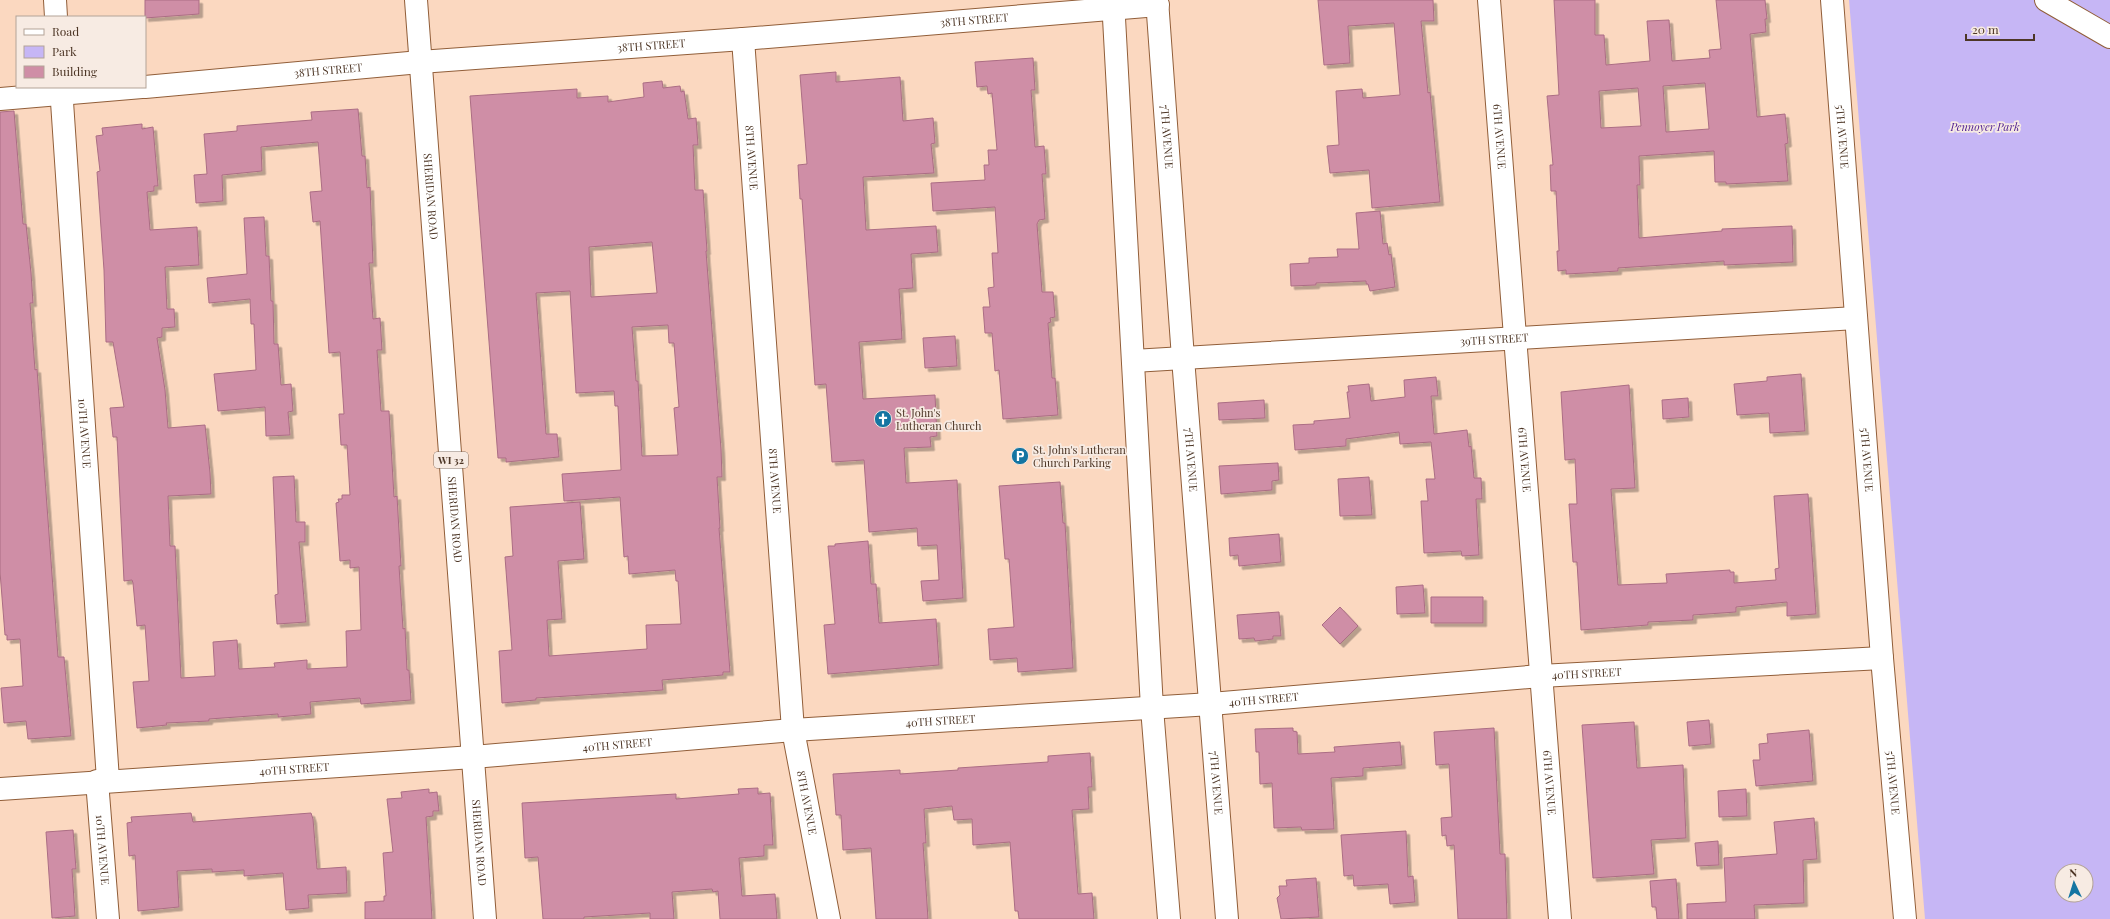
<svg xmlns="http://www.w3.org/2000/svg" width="2110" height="919" font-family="'Playfair Display',serif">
	<defs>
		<filter id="shadow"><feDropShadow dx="3.5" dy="3.5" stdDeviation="0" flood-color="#0004"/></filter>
	</defs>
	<rect width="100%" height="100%" fill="#fbd8c0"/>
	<!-- green -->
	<path fill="#c6b6f5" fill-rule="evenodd" d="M1849 0H2110V919H1925ZM2062 871H2086V895H2062Z"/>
	<!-- building -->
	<path fill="#cf8ea6" stroke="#ab6d84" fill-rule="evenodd" filter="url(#shadow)" d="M145 0H199V14L145 18Z
		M1318 0H1433L1434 21H1421L1428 93 1430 92 1440 202 1372 208 1369 170 1330 173 1327 146 1339 145 1336 91 1362 89 1363 98 1400 95 1394 23 1348 26 1350 63 1324 65Z
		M1554 0H1595V35H1604L1606 65 1650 61 1647 21 1669 20 1672 61 1710 58 1709 50 1721 49 1716 0H1765L1767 19H1765L1766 32 1750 34 1757 117 1785 114 1788 143 1785 144 1788 181 1726 184V182H1715L1714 151 1639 156 1640 185H1637L1639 238 1722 231V229L1792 226 1793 262 1724 265V261L1618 268V271L1585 273 1566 274V270L1558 271 1557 251H1559L1556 191H1551L1550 165H1553L1547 96 1559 95ZM1705 83 1709 129 1666 132 1663 86ZM1638 88 1641 126 1601 128 1599 91Z
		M1033 58 1035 90H1031L1035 147 1044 146 1046 174H1042L1045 219 1039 220 1037 224 1042 292H1053L1055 317 1050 318 1051 322 1048 323 1052 378H1055L1058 415 1003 419 999 370 995 371 992 333H985L983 307H990L988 288 994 287 992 253H998L995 207 933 211 931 183 985 180 984 165H989L988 150H997L992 93 988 94 987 86 977 87 975 62Z
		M836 72V82L900 77 903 121 933 118 935 143 931 144 934 173 863 177 866 230 936 226 938 252 911 254 913 288 899 289 902 339 859 342 863 399 935 395 937 436 930 437 931 447 904 448 906 483 957 480 963 598 923 601 921 581 939 580 937 545 918 546 917 528 869 532 864 460 832 462 826 384 815 385 802 199H800L798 165 807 164 800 75Z
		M662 81 663 88 680 86 681 92 684 91 688 119 696 118 698 145H693L695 190H703L707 251H706L721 449 722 477H717L720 528H719L730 672H723V675L662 680 663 690 536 698V700L502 703 499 651 512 650 505 557 513 556 510 507 580 502 584 559 558 561 562 619 547 620 549 656 647 649 646 625 681 624 678 581H676L675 570 629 574 628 556 624 557 620 497 564 501 562 474 621 470 618 406H615L614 391 576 393 570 291 536 293 546 434H557L559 457 506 462V458H498L470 96 577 89V98L608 96V102L644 97 643 83ZM652 242 657 293 591 297 589 247ZM668 325 669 343H674L679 407 674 408 678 455 642 456 638 381H636L632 327Z
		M358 109 362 156H365L367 188 370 187 373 263H369L373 319 380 318 382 350H377L381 411H389L394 497 397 496 401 566H399L403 629 405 628 407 670H409L411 700 361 704 360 698 310 702 311 714 278 717V714L209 719V721L166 723 167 725 137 728 133 682 149 681 145 625 137 626 133 583 132 580 124 581 117 437H113L110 408 124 407 113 342H106L104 270 97 172 100 171 96 136 103 135 102 128 142 124V129L153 127 158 186H154V191L147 192 150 230 197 227 199 265 165 267 167 309H174L175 327 162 328V337L157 338 165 390 168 428 205 425 210 473 211 494 168 496 170 546H175L181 678 215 676 213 642 237 640 239 669 275 667 274 663 307 660V669L347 667 346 631 361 630 359 567 350 568V560L340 561 336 503 339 502 338 499H342V495H350L347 445H341L339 414H344L340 352 329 353 320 221 313 222 310 192 322 191 318 142 261 147 262 171 222 175 223 201 196 203 194 175 207 174 204 134 237 131V126L312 120 311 112Z
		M14 111 23 224H26L31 273 33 303H30L35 370 37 369 58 657H64L71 736 28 739 26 721 4 723 1 688 23 686 20 639 7 640V635H5L0 572V112Z
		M1380 211 1383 244 1387 243 1389 255 1391 254 1395 287 1370 291 1368 284H1366V281L1316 283V285L1291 286 1290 264 1309 263V258L1338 257 1337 249H1359L1356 213Z
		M264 217 266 256H269L271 301H273L274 344H278L281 385 291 384 293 411 288 412 290 435 266 436 265 407 218 411 214 374 256 370 254 324H251L250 299 209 303 207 278 247 274 244 218Z
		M955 336 957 366 925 368 923 338Z
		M1801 374 1805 431 1770 433 1769 413 1737 415 1734 384 1767 381V377Z
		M1436 377 1438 396H1431L1434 434 1467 430 1469 447 1471 446 1474 478H1481L1482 499H1476L1479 555 1462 556 1461 551 1424 553 1421 501H1428L1426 479H1435L1431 442 1400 444 1399 432 1346 439V446L1295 450 1293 425 1314 424V421L1350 418 1347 392H1349L1348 386 1369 384 1371 401 1405 397 1404 380Z
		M1629 385 1635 488 1611 489 1618 585 1667 583 1666 574 1730 570V572H1734V583L1776 580 1775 569 1779 568 1774 496 1808 494 1816 614 1787 616V602L1736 607V612L1693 615V620L1648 622V625L1581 630 1577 562H1573L1569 504H1577L1575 459 1565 460 1561 392Z
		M1688 398 1689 417 1663 419 1662 400Z
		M1264 400 1265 418 1219 420 1218 403Z
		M1278 463 1279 480 1272 481V490L1221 494 1219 466Z
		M294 476 296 522H305V542H299L306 622 277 624 275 595 278 594 273 477Z
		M1369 477 1372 515 1340 516 1338 479Z
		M1060 482 1063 523H1065L1073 668 1018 672 1017 658 990 660 988 629 1014 627 1009 559H1005L999 486Z
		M1279 534 1281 562 1239 566 1238 555 1230 556 1229 538Z
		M868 541 871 584H876L879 623 936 619 939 665 828 674 824 625 835 624 828 546H835V544Z
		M1423 585 1425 613 1397 614 1396 587Z
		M1431 597H1483V623H1431Z
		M1340 607 1358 626 1340 644 1322 625Z
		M1279 612 1281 636H1273V639L1255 641 1254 638 1239 639 1237 615Z
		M1709 720 1711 744 1689 746 1687 722Z
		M1634 722 1637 768 1683 765 1686 838 1651 840 1654 874 1593 878 1582 725Z
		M1293 728V731L1297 732 1298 754 1335 752 1334 747 1400 742 1402 765 1363 768V776L1331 778 1334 829 1302 830 1301 827 1274 828 1272 783 1260 784 1259 752H1256L1255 729Z
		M1494 728 1500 854H1505L1507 919H1458L1454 845 1447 846 1446 835 1442 836 1441 818 1452 817 1449 764 1436 765 1434 732Z
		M1809 730 1813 781 1756 786 1753 760H1760L1759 744 1768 743 1767 734Z
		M1090 753 1092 787H1088L1089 809 1072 810 1078 894 1092 893 1094 919H1019L1018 911H1015L1010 842 973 845 972 819 954 820 952 806 924 809 926 843H923L928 919H876L871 848 843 850 841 815H836L833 774 900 770V774L958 770V768L1048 762V756Z
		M758 788V794L770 793 773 845H764V856L739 858 742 896 775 894 777 919H720L718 891 713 892 712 889 672 892 674 919H650V913L584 917V919H543L538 857 525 858 522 803 676 794V799L739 794 738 789Z
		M429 789V793L437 792 439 811H433V816L426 817 432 919H365V902L384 901V896H386L383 853 393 852 387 799 402 798 401 792Z
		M1746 789 1747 816 1719 817 1718 791Z
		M191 813 193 822 311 813 313 819 317 869 346 867 347 893 308 895 309 908 286 910 283 873 244 876V870L212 872V869L177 871 179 907 138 911 135 855 129 856 127 823 132 822 131 817Z
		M1814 818 1817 859 1803 860 1804 903 1754 905 1755 919H1687V904L1726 902 1724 858 1777 854 1774 822Z
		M73 830 76 869H72L75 916 52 918 46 832Z
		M1406 831 1408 877 1413 876 1415 902 1390 904 1388 884 1354 886 1353 875 1344 876 1341 835Z
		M1718 841 1719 865 1697 866 1695 843Z
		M1316 878 1319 917 1281 919 1277 898 1280 895 1279 886H1287L1286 880Z
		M1676 879 1679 919H1657L1656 907H1652L1650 881Z"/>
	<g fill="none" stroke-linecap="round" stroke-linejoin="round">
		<defs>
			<g id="minor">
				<path d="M55 0 56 17"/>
				<path d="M1113 0 1152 708 1169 919"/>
				<path id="s1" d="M1157 0 1183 358 1227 919"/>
				<path id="s2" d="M1489 0 1560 919"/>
				<path id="s3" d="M1832 0 1882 658 1905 919"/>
				<path d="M2046 0 2110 37"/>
				<path id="s4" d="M743 39 793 730 829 919"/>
				<path id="s5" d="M61 87 108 780"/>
				<path id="s6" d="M145 87 420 62 743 39 1158 5"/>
				<path d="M0 99 142 87"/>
				<path id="s7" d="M1133 361 1856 318"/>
				<path id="s8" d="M97 781 108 919"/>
				<path id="s9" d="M0 789 473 757 793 730 1211 704 1540 676 1882 658"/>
			</g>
			<g id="major">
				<path id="s10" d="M416 0 485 919"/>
			</g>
		</defs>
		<!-- minor casing -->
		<use href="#minor" stroke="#915e39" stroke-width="24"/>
		<!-- major casing -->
		<use href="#major" stroke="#915e39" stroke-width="24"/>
		<!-- minor -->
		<use href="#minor" stroke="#fff" stroke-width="22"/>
		<!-- major -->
		<use href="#major" stroke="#fff" stroke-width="22"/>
	</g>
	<!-- icons -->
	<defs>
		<symbol id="church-disc" viewBox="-11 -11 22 22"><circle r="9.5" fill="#1475a2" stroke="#f7ebe3"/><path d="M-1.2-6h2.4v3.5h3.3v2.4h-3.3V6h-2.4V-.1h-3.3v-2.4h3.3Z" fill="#fff"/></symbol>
		<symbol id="parking-disc" viewBox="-11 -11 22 22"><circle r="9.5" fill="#1475a2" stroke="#f7ebe3"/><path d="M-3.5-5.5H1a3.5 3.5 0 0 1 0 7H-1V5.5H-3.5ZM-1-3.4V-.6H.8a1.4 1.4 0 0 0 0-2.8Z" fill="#fff"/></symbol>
	</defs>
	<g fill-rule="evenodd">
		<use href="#church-disc" x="873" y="409" width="20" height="20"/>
		<use href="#parking-disc" x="1010" y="446" width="20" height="20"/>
	</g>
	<g text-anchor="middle" stroke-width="3.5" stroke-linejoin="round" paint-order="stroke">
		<!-- shield labels -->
		<rect fill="#f7ebe3" stroke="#806c5f" stroke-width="1" x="434" y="452" width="34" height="16" rx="3"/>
		<g font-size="10" font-weight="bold" fill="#4d3626">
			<text x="451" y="464">WI 32</text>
		</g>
		<!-- street labels -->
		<g font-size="11" fill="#4d3626" stroke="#f7ebe3">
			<text dy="4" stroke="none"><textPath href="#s6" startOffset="832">38TH STREET</textPath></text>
			<text dy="4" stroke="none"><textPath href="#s6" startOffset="508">38TH STREET</textPath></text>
			<text dy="4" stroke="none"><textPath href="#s6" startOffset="184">38TH STREET</textPath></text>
			<text dy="4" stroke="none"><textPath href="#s1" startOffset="137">7TH AVENUE</textPath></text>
			<text dy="4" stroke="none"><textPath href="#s2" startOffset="137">6TH AVENUE</textPath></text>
			<text dy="4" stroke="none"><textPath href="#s3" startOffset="137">5TH AVENUE</textPath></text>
			<text dy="4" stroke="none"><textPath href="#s4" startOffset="119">8TH AVENUE</textPath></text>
			<text dy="4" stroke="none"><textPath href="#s10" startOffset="197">SHERIDAN ROAD</textPath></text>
			<text dy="4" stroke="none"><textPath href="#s7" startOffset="362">39TH STREET</textPath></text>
			<text dy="4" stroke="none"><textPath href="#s5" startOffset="347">10TH AVENUE</textPath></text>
			<text dy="4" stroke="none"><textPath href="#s1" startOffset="461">7TH AVENUE</textPath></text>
			<text dy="4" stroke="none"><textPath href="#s2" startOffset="461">6TH AVENUE</textPath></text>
			<text dy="4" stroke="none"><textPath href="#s3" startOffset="461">5TH AVENUE</textPath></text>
			<text dy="4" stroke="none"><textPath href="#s4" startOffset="443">8TH AVENUE</textPath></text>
			<text dy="4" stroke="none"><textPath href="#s10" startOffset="521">SHERIDAN ROAD</textPath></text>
			<text dy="4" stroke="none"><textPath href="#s9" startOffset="1591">40TH STREET</textPath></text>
			<text dy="4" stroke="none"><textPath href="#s9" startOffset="1267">40TH STREET</textPath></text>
			<text dy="4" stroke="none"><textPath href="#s9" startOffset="943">40TH STREET</textPath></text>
			<text dy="4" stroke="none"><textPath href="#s9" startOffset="619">40TH STREET</textPath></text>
			<text dy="4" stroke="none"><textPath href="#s9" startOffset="295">40TH STREET</textPath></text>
			<text dy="4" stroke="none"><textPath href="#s1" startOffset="785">7TH AVENUE</textPath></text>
			<text dy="4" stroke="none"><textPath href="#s2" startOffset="785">6TH AVENUE</textPath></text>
			<text dy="4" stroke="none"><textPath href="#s3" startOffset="785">5TH AVENUE</textPath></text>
			<text dy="4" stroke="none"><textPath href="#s4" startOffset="767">8TH AVENUE</textPath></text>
			<text dy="4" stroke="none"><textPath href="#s10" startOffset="845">SHERIDAN ROAD</textPath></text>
			<text dy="4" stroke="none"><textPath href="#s8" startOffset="69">10TH AVENUE</textPath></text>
		</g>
		<!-- park labels -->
		<g font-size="11" font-style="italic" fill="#4c1a90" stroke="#f7ebe3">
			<text x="1985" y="131">Pennoyer Park</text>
		</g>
		<!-- poi labels -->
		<g font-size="11" fill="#4d3626" stroke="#f7ebe3" text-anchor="start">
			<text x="896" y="417">St. John's<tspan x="896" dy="13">Lutheran Church</tspan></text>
			<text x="1033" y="454">St. John's Lutheran<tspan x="1033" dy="13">Church Parking</tspan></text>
		</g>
	</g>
	<!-- legend -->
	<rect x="16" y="16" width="130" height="72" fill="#f7ebe3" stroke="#b3a397"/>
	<rect x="24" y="29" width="20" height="6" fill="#ffffff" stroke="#b3a397"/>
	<text x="52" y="36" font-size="12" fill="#4d3626">Road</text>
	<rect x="24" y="46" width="20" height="12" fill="#c6b6f5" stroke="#b3a397"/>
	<text x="52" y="56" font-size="12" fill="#4d3626">Park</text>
	<rect x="24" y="66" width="20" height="12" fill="#cf8ea6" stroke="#b3a397"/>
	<text x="52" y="76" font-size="12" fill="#4d3626">Building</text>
	<!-- north arrow -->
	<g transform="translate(2074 883) rotate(356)"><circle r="19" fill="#f7ebe3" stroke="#b3a397"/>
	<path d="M0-3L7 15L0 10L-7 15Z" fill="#1475a2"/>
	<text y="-6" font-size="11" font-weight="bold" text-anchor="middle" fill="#4d3626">N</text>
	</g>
	<!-- scale -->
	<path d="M1966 34v6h68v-6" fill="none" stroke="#4d3626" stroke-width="2"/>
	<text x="1972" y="34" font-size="12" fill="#4d3626" stroke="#f7ebe3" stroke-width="3" paint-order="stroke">20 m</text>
</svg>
